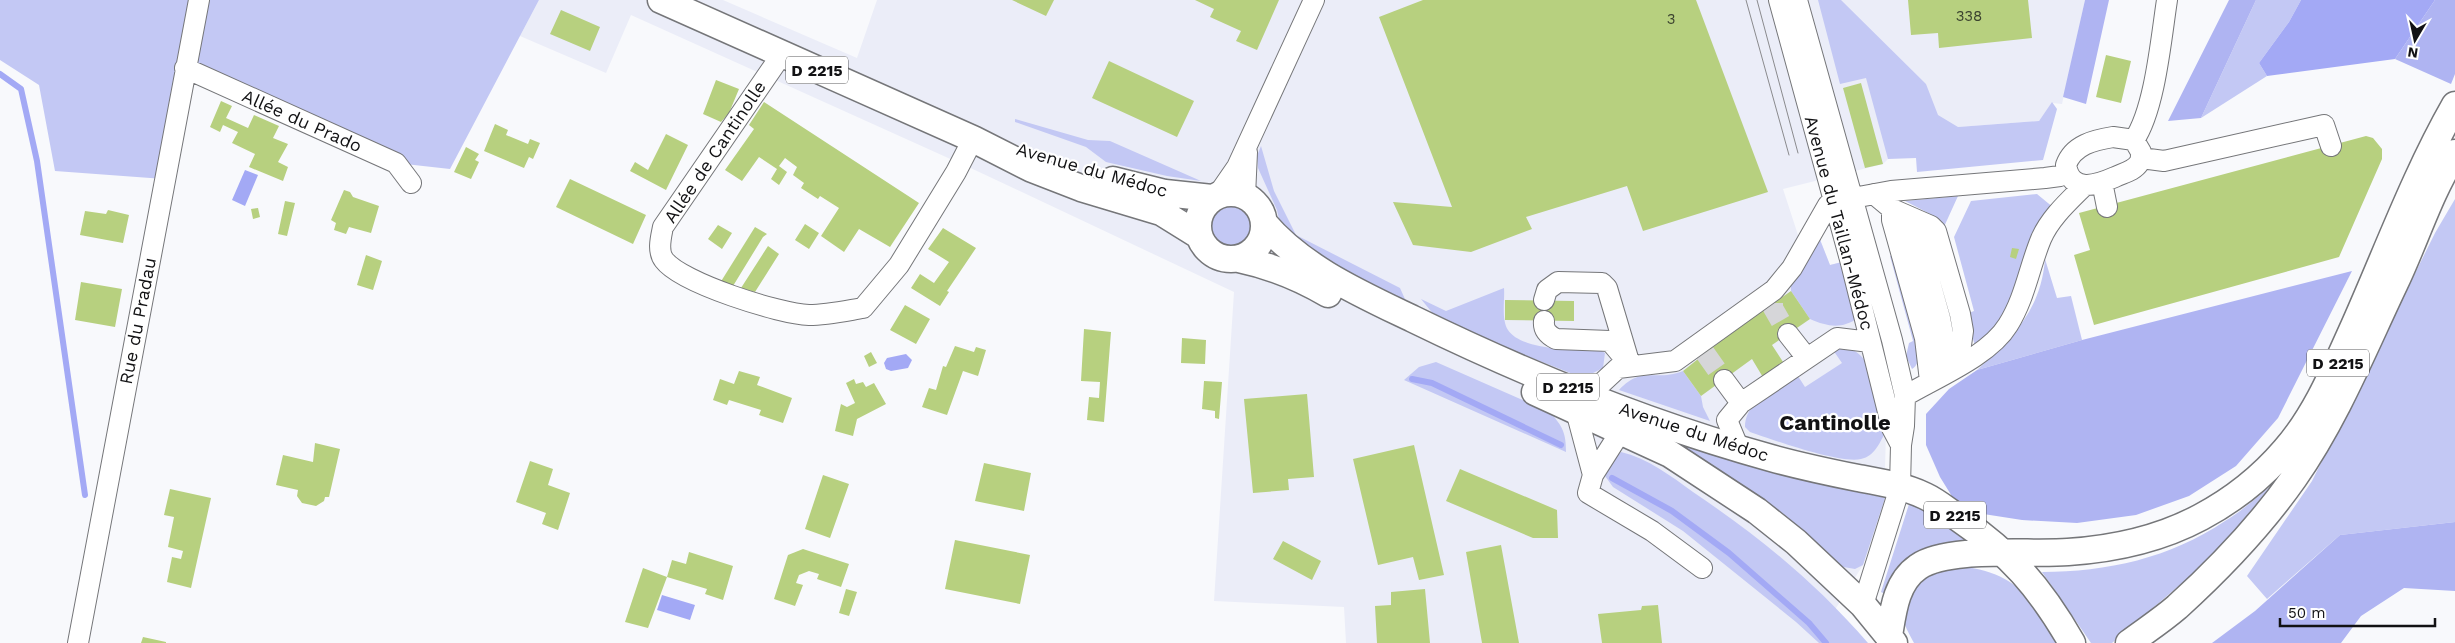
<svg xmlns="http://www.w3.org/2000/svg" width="2455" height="643" font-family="'Work Sans',sans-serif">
	<rect width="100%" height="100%" fill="#f8f9fc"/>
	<!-- built -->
	<path fill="#ebedf8" d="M539 0H723L857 58 877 0H2085L2062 104 2052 103 2039 121 1958 127 1888 159 1883 164 1783 189 1798 235 1819 237 1830 265 1842 262 1886 431 1884 506 1863 565 1816 640 1819 643H1346L1344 607 1214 601 1234 292 977 171 631 15 606 73 520 36Z"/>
	<!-- green -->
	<path fill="#c3c8f4" d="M0 0H539L450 169 396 163 185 69 164 179 55 171 39 85 0 60Z
		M1818 0H1841L1926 84 1938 115 1958 127 2039 121 2052 102 2057 109 2043 160 1917 172 1916 158 1888 159 1866 78 1840 84Z
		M2256 0H2301L2289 22 2259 63 2267 76 2201 118Z
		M1015 119 1088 140 1110 141 1201 181 1167 176 1106 162 1086 147 1015 122Z
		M1261 146 1274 191 1296 235 1400 288 1409 308 1326 263 1280 224 1277 210 1258 168 1257 156Z
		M2037 194 2054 208 2003 319 1975 346 1966 314 1974 311 1954 237 1971 201Z
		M1958 196 1943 229 1934 216 1905 201Z
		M2455 199V522L2340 535 2267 599 2247 576 2312 481 2435 233Z
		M1206 226a25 25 0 1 1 50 0a25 25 0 1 1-50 0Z
		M1819 237 1830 265 1842 262 1858 318C1842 329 1828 327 1810 319L1791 291V282Z
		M1897 254C1902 274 1933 358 1912 369L1906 356 1909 343 1913 341 1890 256Z
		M2045 259 2057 298 2071 296 2082 340 1977 370C2013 337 2041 310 2045 259Z
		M1504 288C1505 300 1501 319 1508 330 1522 351 1577 350 1600 350L1605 353 1603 368 1583 378 1439 321 1421 299 1446 311Z
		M1841 346C1878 352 1879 402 1886 431 1880 442 1875 456 1861 459 1840 464 1773 440 1750 432L1745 427C1745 401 1777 387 1796 373L1805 387 1842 363 1833 350Z
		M1436 362 1550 412C1563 427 1566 433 1566 452L1404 380 1419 367Z
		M1683 371 1701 396 1703 407 1710 421 1619 390C1642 365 1656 382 1683 371Z
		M1674 440C1743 463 1813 482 1885 498L1863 565 1855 569 1838 566 1672 444Z
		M1621 452C1647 458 1671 476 1693 492 1761 538 1814 581 1868 643H1819L1796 622 1683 531 1613 487 1605 476 1607 467Z
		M2280 478 2255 510 2209 560 2112 643H2091L2042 572C2107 572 2170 558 2225 521 2245 509 2262 493 2280 478Z
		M1909 504 1923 507 1971 540 1885 594 1881 592Z
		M1967 567C2022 576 2030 601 2060 643H1914C1910 635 1902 623 1903 614 1903 609 1907 603 1909 599 1919 574 1943 568 1967 567Z"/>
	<!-- forest -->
	<path fill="#afb4f2" d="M2085 0H2109L2086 104 2063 97Z
		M2229 0H2256L2201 118 2168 121Z
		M2435 0H2455V74L2451 84 2395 59Z
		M2352 271 2278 418 2236 466 2189 496 2136 515 2077 523 2022 520 1977 513 1953 498 1940 477 1926 445V414L1949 389 1977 370 2082 340Z
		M2455 522V591L2404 588 2361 616 2341 643H2212L2255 611 2340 535Z"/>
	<!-- water -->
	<path fill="#a3a9f5" d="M2301 0H2435L2395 59 2267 76 2259 63 2289 22Z
		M245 170 258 175 245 206 232 200Z
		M906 354 912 360 908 368 891 371 886 369 884 363 887 358Z
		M662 595 695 605 690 620 657 610Z"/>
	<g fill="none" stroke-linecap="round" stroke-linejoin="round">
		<!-- stream -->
		<path stroke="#a3a9f5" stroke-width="6" d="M0 74 21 89 37 161 85 495
			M1412 379 1432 383 1561 445
			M1612 478 1672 511 1729 553 1809 623 1826 643"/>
	</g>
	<!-- building -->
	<path fill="#b7d07f" d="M1012 0H1054L1046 16Z
		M1195 0H1279L1257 50 1236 41 1241 31 1210 17 1214 9Z
		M1423 0H1696L1768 192 1643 231 1627 186 1526 217 1532 229 1471 252 1413 245 1393 202 1452 207 1379 17Z
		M1908 0H2028L2032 38 1939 48 1938 33 1911 35Z
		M561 10 600 27 590 51 550 34Z
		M2106 55 2131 61 2121 103 2096 97Z
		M1109 61 1194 101 1177 137 1092 98Z
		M716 80 739 89 729 113 721 122 703 114Z
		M1861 83 1883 164 1865 168 1843 88Z
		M221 101 232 106 226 118 248 128 254 115 279 126 273 138 288 144 278 162 288 167 283 181 249 167 255 154 232 143 238 132 223 125 220 132 210 127Z
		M764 102 919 203 890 247 859 229 844 252 821 236 839 208 820 196 818 199 801 188 804 183 793 175 797 167 785 158 779 166 787 172 779 185 771 179 777 169 759 157 742 181 725 170 754 129 749 125Z
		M495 124 508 130 506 135 528 144 530 139 540 143 533 159 529 157 524 168 484 151Z
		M666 134 688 145 666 190 630 171 635 162 648 170Z
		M2366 136 2373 138 2382 149V159L2339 257 2094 325 2074 255 2090 250 2079 213Z
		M466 147 479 154 475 160 479 162 471 179 454 172Z
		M570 179 646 215 633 244 556 207Z
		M344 190 350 192 353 197 379 206 371 233 349 227 346 234 334 230 336 223 331 220Z
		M285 201 295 203 287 236 278 234Z
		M258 208 260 217 253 219 251 209Z
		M108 210 129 215 123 243 80 235 85 211 106 214Z
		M805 224 819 233 809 249 795 240Z
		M718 225 732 233 722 249 708 239Z
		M755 227 767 234 763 237 733 286 720 283Z
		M943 228 976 248 947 291 949 292 940 306 911 288 920 274 934 283 949 262 928 249Z
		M768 246 779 254 755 292 741 288Z
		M2012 248 2019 249 2016 259 2010 257Z
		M366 255 382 261 373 290 357 285Z
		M81 282 122 289 115 327 75 320Z
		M1791 291 1810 319 1772 345 1785 365 1764 379 1752 359 1701 396 1683 371 1733 331Z
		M1505 300 1574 301V321L1505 320Z
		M905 305 930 319 916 344 890 330Z
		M1084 329 1111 332 1104 422 1087 420 1089 397 1099 398 1100 382 1081 381Z
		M1182 338 1206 340 1205 364 1181 363Z
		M955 346 974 352 976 347 986 350 978 376 963 371 947 415 922 407 929 388 936 390 943 366 946 367Z
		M871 352 877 363 869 367 864 356Z
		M739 371 760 377 757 385 792 398 783 423 759 415 761 410 729 400 727 405 713 400 720 379 734 384Z
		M854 379 856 384 863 382 866 387 874 383 886 404 857 419 853 436 835 431 841 404 847 407 855 403 846 383Z
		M1204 381 1222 382 1219 419 1215 418V411L1202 409Z
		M1307 394 1314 477 1288 479 1289 490 1253 493 1244 399Z
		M315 443 340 449 329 497H325L324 501 316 506 302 503 297 496 298 490 276 485 283 455 313 462Z
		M1414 445 1444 575 1419 580 1413 557 1378 565 1353 459Z
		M530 461 553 469 548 485 570 493 558 530 542 524 546 513 516 502Z
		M984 463 1031 473 1024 511 975 501Z
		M1460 469 1557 510 1558 538H1533L1446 501Z
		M823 475 849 484 830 538 805 529Z
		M170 489 211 498 191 588 167 582 172 557 181 559 183 551 168 547 174 517 164 515Z
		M955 540 1030 555 1020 604 945 589Z
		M1283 541 1321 561 1312 580 1273 559Z
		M1501 545 1519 643H1482L1466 552Z
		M803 549 849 564 841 587 817 579 819 574 809 571 799 575 796 583 803 585 795 606 774 599 788 555Z
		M689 552 733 566 723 600 705 594 707 589 667 577 672 560 686 564Z
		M643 568 667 577 648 628 625 622Z
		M846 589 857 592 849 616 839 613Z
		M1425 589 1430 643H1377L1375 606 1391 605V592Z
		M1658 605 1662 643H1602L1598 614 1641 610 1642 606Z
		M143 637 166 642V643H141Z"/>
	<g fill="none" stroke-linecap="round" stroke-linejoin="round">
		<!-- minor-tunnel -->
		<path stroke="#d6d6d9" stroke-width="20" stroke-dasharray="20 10" stroke-linecap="butt" d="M1773 303V308L1788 334
			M1705 353 1724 380"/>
		<defs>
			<path id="minor" d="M1779 0 1851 263 1892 428 1901 445
				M1797 0 1892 340 1905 396 1904 426 1901 445 1900 487 1863 605
				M782 54 663 227C661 237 657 251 664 260 681 283 780 314 809 315 827 315 845 311 863 308L899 265 956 172 973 139
				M185 68 396 163 411 183
				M2113 137 2134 140 2141 152C2141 156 2141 160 2139 163 2134 171 2123 173 2115 177 2097 185 2071 194 2066 165 2073 145 2094 140 2113 137Z
				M2134 140C2155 109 2161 39 2167 0
				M2141 158 2164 161 2324 125 2331 146
				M2102 182 2107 207
				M1874 194 1892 209 1931 226 1936 231 1960 314 1963 331 1958 366
				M1217 196 1237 167 1314 0
				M1245 196 1247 152
				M1892 209V220L1925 338 1930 381
				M1912 218 1940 318 1943 334 1942 374
				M1544 300 1547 290 1558 282 1602 283 1607 288 1630 365 1610 341 1556 339C1548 335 1543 330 1544 321
				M1788 334 1806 357
				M1724 380 1741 403
				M1589 395 1618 368 1675 361 1774 290 1792 268 1828 205 1853 198 1891 191 2045 178 2060 176 2067 173
				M1905 396C1937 377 1989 356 2008 325 2025 298 2029 268 2041 239 2050 218 2068 202 2084 186
				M1576 411 1593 475
				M1621 431 1593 475 1588 493 1652 531 1702 568
				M1739 449 1727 420 1741 403 1837 338 1870 342
				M78 643 199 0"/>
			<path id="major" d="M661 0 973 139 1032 169 1081 188 1161 212 1198 235
				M1113 180 1165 193 1212 198
				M1198 226a33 33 0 1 1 66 0a33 33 0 1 1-66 0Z
				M1264 223C1302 268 1361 294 1413 319 1528 375 1648 424 1771 458 1800 466 1828 472 1858 478 1880 482 1904 486 1925 496 1936 501 1947 510 1957 517 2010 553 2040 587 2072 643
				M1239 259C1272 266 1299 277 1328 294
				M1535 392 1670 454 1757 511 1796 542 1863 605 1894 643
				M1889 636C1893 611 1896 582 1918 567 1948 546 2030 555 2068 552 2114 549 2160 539 2201 517 2233 500 2261 478 2285 450 2316 415 2335 368 2354 326 2387 252 2415 175 2455 105
				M2129 643C2145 631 2162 620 2177 607 2220 568 2261 525 2294 478 2336 418 2364 348 2395 283 2416 239 2429 194 2455 153"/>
		</defs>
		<!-- minor casing -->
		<use href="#minor" stroke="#757679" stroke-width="22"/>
		<!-- major casing -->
		<use href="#major" stroke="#757679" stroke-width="29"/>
		<!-- minor -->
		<use href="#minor" stroke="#fff" stroke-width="20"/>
		<!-- major -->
		<use href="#major" stroke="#fff" stroke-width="26"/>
		<!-- tram -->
		<path stroke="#8a8a8d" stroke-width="1" d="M1746 0 1789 155
			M1757 0 1798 153"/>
	</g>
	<g text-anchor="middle" stroke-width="4.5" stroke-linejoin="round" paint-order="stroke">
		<!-- number labels -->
		<g font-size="15" fill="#3b422f">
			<text x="1969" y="21">338</text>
			<text x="1671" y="24">3</text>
		</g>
		<!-- shield labels -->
		<g fill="#fff" stroke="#59595a" stroke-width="1">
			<rect x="786" y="56.5" width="62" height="27" rx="4"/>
			<rect x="2307" y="349.5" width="62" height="27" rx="4"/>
			<rect x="1537" y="373.5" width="62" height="27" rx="4"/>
			<rect x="1924" y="501.5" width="62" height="27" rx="4"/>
		</g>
		<g font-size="16" font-weight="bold" fill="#121214">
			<text x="817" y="76">D 2215</text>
			<text x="2338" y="369">D 2215</text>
			<text x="1568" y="393">D 2215</text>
			<text x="1955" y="521">D 2215</text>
		</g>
		<!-- street labels -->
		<g font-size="18" fill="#121214" stroke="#fff">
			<text transform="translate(302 121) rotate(24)" y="6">Allée du Prado</text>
			<text transform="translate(715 152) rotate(-56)" y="6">Allée de Cantinolle</text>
			<text transform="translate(1092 170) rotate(16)" y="6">Avenue du Médoc</text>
			<text transform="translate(1839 223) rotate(75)" y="6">Avenue du Taillan-Médoc</text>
			<text transform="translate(138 321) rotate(-79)" y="6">Rue du Pradau</text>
			<text transform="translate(1694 432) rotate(18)" y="6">Avenue du Médoc</text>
		</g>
		<!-- district labels -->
		<g font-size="22" font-weight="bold" fill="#121214" stroke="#fff">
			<text x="1835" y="430">Cantinolle</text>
		</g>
	</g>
	<!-- north arrow -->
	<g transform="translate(2415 40) rotate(189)" stroke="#ffffff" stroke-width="4" paint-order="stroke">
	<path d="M0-4L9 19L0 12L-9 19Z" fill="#121214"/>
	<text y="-8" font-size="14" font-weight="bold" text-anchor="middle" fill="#121214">N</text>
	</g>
	<!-- scale -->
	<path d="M2280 618v8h155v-8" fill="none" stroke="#121214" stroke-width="2.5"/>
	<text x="2288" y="618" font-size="15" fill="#121214" stroke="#ffffff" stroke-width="4" paint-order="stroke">50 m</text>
</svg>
